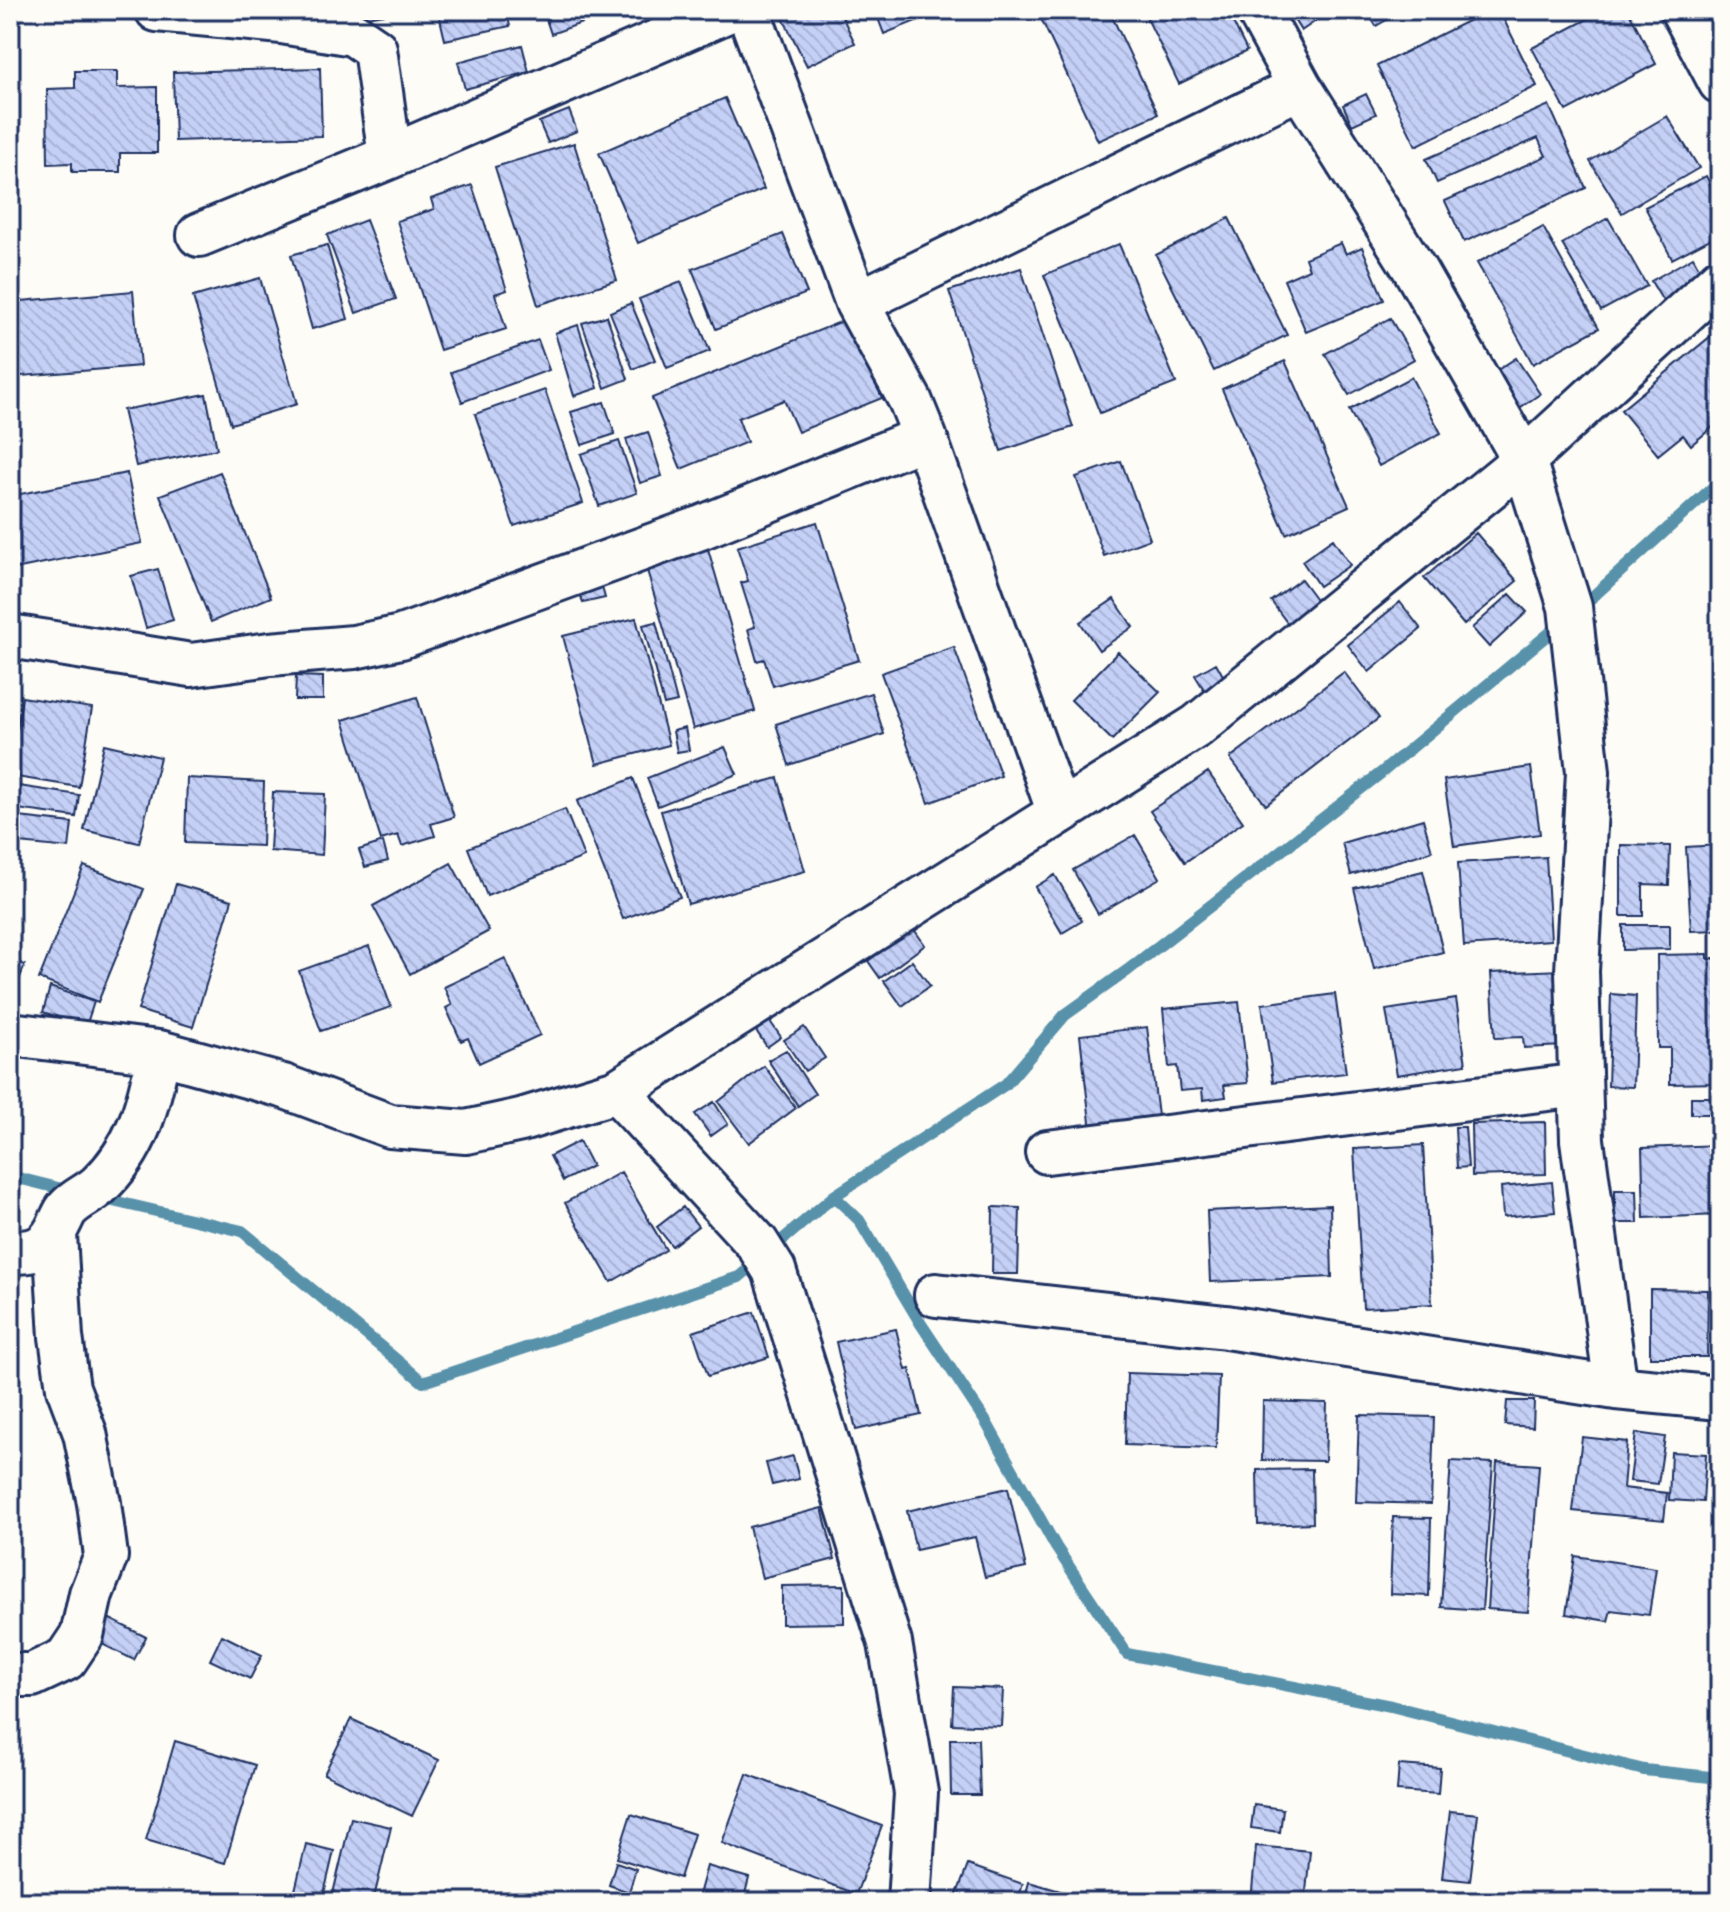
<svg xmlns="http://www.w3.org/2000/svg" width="1730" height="1912" font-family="Sriracha,sans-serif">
	<defs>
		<pattern id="building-back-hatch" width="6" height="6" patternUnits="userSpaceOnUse" patternTransform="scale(2)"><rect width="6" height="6" fill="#c5d0f7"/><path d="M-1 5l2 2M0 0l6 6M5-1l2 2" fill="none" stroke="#a9b3d6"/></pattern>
	</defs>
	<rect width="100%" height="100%" fill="#fdfcf7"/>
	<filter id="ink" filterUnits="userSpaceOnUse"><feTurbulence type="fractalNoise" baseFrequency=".0125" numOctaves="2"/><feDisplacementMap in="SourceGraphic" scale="16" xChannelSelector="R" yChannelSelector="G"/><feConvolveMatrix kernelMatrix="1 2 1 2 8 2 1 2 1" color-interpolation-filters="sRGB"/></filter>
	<g filter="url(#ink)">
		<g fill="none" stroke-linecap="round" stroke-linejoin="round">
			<!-- stream -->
			<path stroke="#5991aa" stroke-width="12" d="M1577 611 1720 481
				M10 1176 74 1192
				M834 1196 859 1220 921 1324 986 1422 1056 1547 1127 1654 1391 1706 1644 1770 1720 1778
				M100 1198 242 1231 423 1382 739 1277 834 1196 1006 1084 1065 1015 1128 970 1381 773 1563 622"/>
		</g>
		<!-- building -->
		<path fill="url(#building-back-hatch)" stroke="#1b2f5e" stroke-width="2" d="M345 10H398V12L346 20Z
			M438 10H506L510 26 445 40Z
			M543 10H618L551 34Z
			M779 10H839L855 43 807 66Z
			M875 10H940L941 11 884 34Z
			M1037 10H1109L1158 114 1098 141Z
			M1143 10H1227L1247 51 1179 84Z
			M1288 10H1328L1329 12 1301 31Z
			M1366 10H1404L1376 26Z
			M1490 10H1499L1537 86 1416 146 1377 66Z
			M1605 10H1628L1656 64 1566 111 1532 48Z
			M522 45 529 72 465 89 458 62Z
			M320 68 322 136 175 141 173 72Z
			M75 71H117V88L157 87V153H120V172H72V163L48 164 47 89 75 88Z
			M1366 94 1376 114 1352 125 1343 105Z
			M725 98 764 189 638 243 599 153Z
			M1549 105 1586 188 1464 242 1445 201 1546 156 1538 138 1437 183 1426 159Z
			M569 110 577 131 548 143 539 122Z
			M1667 116 1699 168 1622 213 1590 161Z
			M574 143 617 280 538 305 495 167Z
			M1706 176 1720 204V234L1672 259 1645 207Z
			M472 185 507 290 495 294 506 329 440 350 397 221 434 209 431 199Z
			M1229 218 1287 335 1214 371 1156 255Z
			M1608 218 1647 286 1601 311 1562 244Z
			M366 220 396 299 356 313 327 235Z
			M1543 227 1599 328 1533 364 1477 263Z
			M783 234 807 293 716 329 692 269Z
			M1341 243 1346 254 1362 247 1384 300 1306 332 1284 280 1309 269 1305 258Z
			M1119 244 1176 383 1100 413 1044 275Z
			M327 245 348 319 312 329 291 255Z
			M1693 257 1706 280 1664 303 1651 281Z
			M1021 268 1073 427 1001 451 949 291Z
			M260 278 297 404 231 424 193 297Z
			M681 282 710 351 667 368 639 299Z
			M133 291 140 366 10 377V302Z
			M631 303 655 360 633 369 610 312Z
			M607 316 628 379 605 388 582 323Z
			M850 318 882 398 798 432 784 400 738 418 747 442 681 469 652 398Z
			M1390 318 1414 359 1349 395 1325 354Z
			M578 325 598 388 574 396 555 333Z
			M1711 336 1720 346V404L1716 407 1720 412V421L1691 445 1683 435 1658 455 1621 410Z
			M538 340 549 370 462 402 451 372Z
			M1516 358 1540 394 1518 409 1493 373Z
			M1285 361 1349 506 1286 534 1222 389Z
			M1411 377 1441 433 1379 466 1349 410Z
			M545 390 583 503 514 526 475 414Z
			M206 394 217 449 136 466 123 410Z
			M604 402 615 434 582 445 571 412Z
			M648 432 662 476 640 483 626 439Z
			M619 441 637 493 599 506 581 454Z
			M1121 461 1150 539 1104 556 1076 477Z
			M220 472 271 597 211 622 160 495Z
			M127 473 142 543 10 570V496Z
			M817 522 859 660 773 686 764 659 757 661 748 629 755 627 741 583 748 581 737 547Z
			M1476 533 1517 581 1464 625 1424 578Z
			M1333 539 1350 565 1319 586 1302 561Z
			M706 542 755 711 693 729 644 560Z
			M158 569 173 620 146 628 131 576Z
			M1301 579 1321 606 1291 628 1271 601Z
			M600 580 605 598 583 603 578 586Z
			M1510 594 1527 612 1489 647 1472 628Z
			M1114 599 1133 627 1099 650 1080 622Z
			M1400 602 1421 629 1369 672 1348 645Z
			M636 618 669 745 597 764 563 636Z
			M656 622 677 702 664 705 643 625Z
			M954 647 1001 776 929 803 881 673Z
			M1118 652 1160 692 1112 740 1071 700Z
			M1216 663 1231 690 1211 701 1195 675Z
			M1344 672 1379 718 1266 805 1230 758Z
			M296 676 323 677V700H295Z
			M871 693 884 734 789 765 776 724Z
			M22 697 92 708 79 787 10 776Z
			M417 697 454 817 431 824 435 836 402 846 398 835 381 840 343 720Z
			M685 728 689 750 677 752 673 731Z
			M104 744 160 757 139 843 84 830Z
			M725 747 737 774 658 806 647 778Z
			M1531 767 1540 834 1454 846 1444 780Z
			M1208 772 1243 822 1185 862 1150 811Z
			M187 778 264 782 262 846 185 843Z
			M633 778 680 897 623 919 577 801Z
			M778 778 805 871 688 904 661 811Z
			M12 785 79 795 76 817 10 808Z
			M273 792 325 794 322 855 270 851Z
			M565 809 584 857 487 896 468 848Z
			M10 816 72 823 69 848 10 842Z
			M1423 819 1432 851 1351 875 1342 843Z
			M1135 835 1160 878 1098 914 1073 870Z
			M383 842 388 861 365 867 359 850Z
			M1621 845 1670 846 1669 885 1643 884V916H1621Z
			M1720 845V930L1691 931 1686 847Z
			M1546 857 1551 940 1464 946 1458 863Z
			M451 863 489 931 410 974 373 906Z
			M84 866 144 889 98 1002 39 979Z
			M1423 871 1443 952 1374 969 1354 888Z
			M1055 875 1082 921 1062 933 1035 887Z
			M176 884 232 900 193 1027 138 1010Z
			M1623 925H1670V949L1623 950Z
			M913 928 925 945 880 978 868 961Z
			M369 946 391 1007 321 1031 299 971Z
			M1708 954V959H1716L1717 975H1720V1083L1670 1084V1048H1658L1657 955Z
			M505 958 540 1035 479 1063 468 1038 461 1041 446 1008 452 1005 444 987Z
			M10 959 25 965 10 1002Z
			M912 961 930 986 902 1006 884 981Z
			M1561 970 1564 1046 1524 1048 1523 1037 1495 1038 1491 973Z
			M50 987 94 1002 86 1026 43 1012Z
			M1335 994 1346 1073 1273 1082 1262 1004Z
			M1611 994 1636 996 1633 1087 1608 1086Z
			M1456 999 1466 1064 1397 1075 1386 1010Z
			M1239 1002 1248 1083 1224 1085 1226 1097 1203 1100 1202 1089 1180 1091 1177 1066 1169 1067 1163 1009Z
			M769 1020 781 1037 767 1047 755 1029Z
			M804 1027 825 1058 805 1071 784 1040Z
			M1147 1027 1160 1132 1092 1140 1080 1035Z
			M786 1050 815 1094 798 1106 768 1060Z
			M764 1066 796 1108 749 1143 718 1102Z
			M1691 1097H1720V1114H1691Z
			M714 1102 728 1124 711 1136 695 1114Z
			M1545 1122 1546 1174 1472 1176 1471 1124Z
			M1455 1127H1465L1468 1167 1457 1168Z
			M579 1141 592 1166 563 1181 550 1156Z
			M1423 1145 1432 1304 1363 1308 1354 1149Z
			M1720 1145V1215L1644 1218 1642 1148Z
			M621 1172 666 1250 611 1282 565 1203Z
			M1552 1182 1555 1212 1503 1217 1501 1187Z
			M1615 1190H1637L1638 1223H1615Z
			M1330 1205 1332 1277 1210 1282 1207 1211Z
			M683 1207 698 1226 672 1246 657 1227Z
			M993 1207 1020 1208 1018 1274H992Z
			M1650 1289 1708 1290 1707 1357H1650Z
			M754 1312 769 1357 708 1376 693 1332Z
			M896 1329 906 1370 910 1369 921 1415 856 1430 836 1342Z
			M1127 1373 1219 1376 1216 1448 1125 1445Z
			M1263 1401 1327 1403 1325 1461 1262 1460Z
			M1507 1401H1534L1533 1427 1505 1425Z
			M1359 1415 1434 1417 1431 1504 1356 1502Z
			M1636 1433 1665 1437 1658 1484 1630 1481Z
			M1582 1437 1627 1442 1623 1488 1667 1493 1664 1520 1573 1511Z
			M1671 1452 1706 1454 1703 1502 1669 1500Z
			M793 1456 799 1479 772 1485 766 1463Z
			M1451 1461 1493 1463 1482 1610 1441 1607Z
			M1497 1462 1539 1465 1528 1612 1487 1609Z
			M1312 1469 1313 1523 1258 1525 1257 1470Z
			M1008 1488 1026 1568 985 1577 975 1537 916 1550 907 1511Z
			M822 1508 835 1559 762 1578 749 1527Z
			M1393 1517 1431 1518 1429 1596 1390 1594Z
			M1575 1556 1656 1568 1649 1615 1611 1610 1608 1621 1566 1614Z
			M844 1585V1623L782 1624V1586Z
			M104 1616 146 1637 134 1660 92 1639Z
			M222 1635 262 1655 250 1679 210 1660Z
			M954 1687 1003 1689 1001 1726 952 1724Z
			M351 1719 439 1760 412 1816 324 1774Z
			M950 1739H978L980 1795H951Z
			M175 1741 255 1765 225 1863 146 1840Z
			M1399 1765 1440 1768 1438 1794 1397 1791Z
			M747 1774 882 1826 856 1894 722 1843Z
			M1254 1805 1283 1809 1280 1832 1251 1828Z
			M1450 1811 1478 1814 1470 1881 1442 1878Z
			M631 1814 694 1834 680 1878 617 1858Z
			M351 1818 391 1827 373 1902H331Z
			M306 1844 334 1851 322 1902 293 1899Z
			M1256 1846 1310 1851 1305 1902H1251Z
			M616 1862 636 1869 629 1892 609 1885Z
			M968 1865 1023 1884 1017 1902H954Z
			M707 1866 749 1878 743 1902H697Z
			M1029 1882 1088 1899 1087 1902H1024Z"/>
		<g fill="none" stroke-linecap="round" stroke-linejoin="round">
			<defs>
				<path id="minor" d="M157 10 282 22 353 34 375 49 390 157
					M748 10 857 303 910 400 925 437 1059 813
					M1258 10 1300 87 1415 270 1524 460 1570 607 1588 772 1577 971 1582 1140 1616 1388
					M1682 10 1720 82
					M199 235 390 157 730 10
					M857 303 1300 87
					M10 636 191 665 270 654 354 647 401 637 700 528 925 437
					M10 1034 159 1052 283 1086 390 1126 466 1132 521 1120 617 1091 1197 726 1524 460 1720 280
					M617 1091 757 1243 774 1270 890 1643 916 1793 909 1902
					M1047 1152 1580 1085
					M10 1251C35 1254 48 1248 59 1224 62 1219 64 1212 68 1208 76 1199 89 1194 98 1186 138 1149 149 1103 159 1052
					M936 1295 1226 1327 1616 1388 1720 1398
					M10 1675H32L66 1659 82 1635 91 1594 106 1556 99 1503 85 1433 68 1388 61 1337 55 1234"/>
			</defs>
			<!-- minor casing -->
			<use href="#minor" stroke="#1b2f5e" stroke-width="48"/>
			<!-- minor -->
			<use href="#minor" stroke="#fdfcf7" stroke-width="42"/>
		</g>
	</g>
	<!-- margin -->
	<rect width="1730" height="1912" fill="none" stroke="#fdfcf7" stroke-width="40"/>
	<rect x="20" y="20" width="1690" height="1872" fill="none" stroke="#1b2f5e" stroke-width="3" filter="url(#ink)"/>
</svg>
